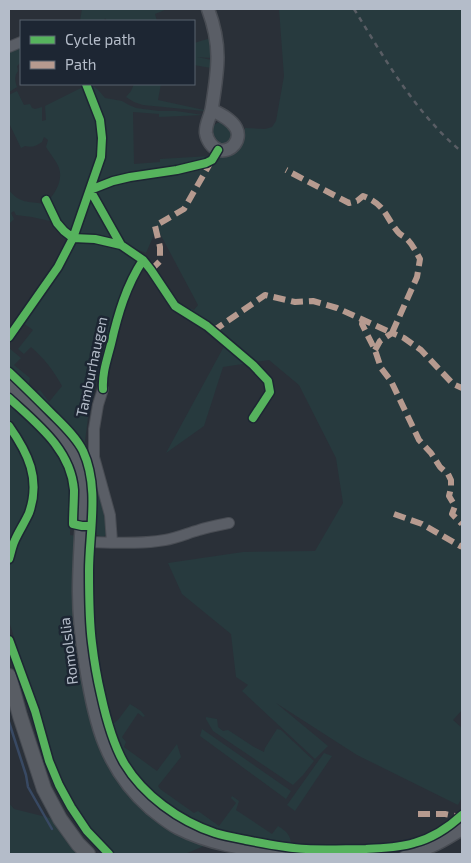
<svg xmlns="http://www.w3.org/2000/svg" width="471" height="863" font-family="'Exo 2',sans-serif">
	<rect width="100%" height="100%" fill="#2a3038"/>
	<!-- green -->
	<path fill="#273a3e" d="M82 9H167L155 14 157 21H107L105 18 104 21H80Z
		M279 9H462V710L453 720 462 728V797L458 805 357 755 276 703 328 746 315 759 242 691 248 685 236 677 231 634 182 594 168 563 243 552 315 551 343 503 336 458 299 385 269 360 223 367 204 426 166 453 228 339 181 308 175 302 194 310 198 305 157 228 146 253C138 250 128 246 121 240 112 231 99 204 94 192L109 185 124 180 176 173 205 165 212 162 217 154 242 141 245 128 265 129 272 127 276 121 284 76Z
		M211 38 212 58 197 57 212 60 211 68 194 65V43Z
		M21 47V62L17 66 18 71C14 76 15 81 17 87L9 92V49Z
		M88 84C96 86 100 92 105 98L122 101 129 105 136 108 159 111H176L203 115 159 117V114L133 112 134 164 160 162V159L210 156 209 160 179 168 154 172 120 177 95 187 94 186C104 161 109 139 101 113 98 103 93 93 88 84Z
		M134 84H161L158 100 204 110V111L143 105 134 102 126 97 131 91Z
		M85 86C91 100 97 114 99 130 104 162 82 204 71 233L58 222 48 201C56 192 63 180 59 168 56 160 50 154 46 147L48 140 44 137 42 142C36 146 32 148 25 146L21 148 9 123V95L17 91 24 105 30 104 32 108 35 109 42 107V121L46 120 45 106Z
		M221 122H225L233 135 229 142 222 145 214 142 211 128 217 123Z
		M9 190C20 204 28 201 44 204L54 222 32 217 16 215 14 211 11 213 14 219 9 224Z
		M91 197 116 241 76 235Z
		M76 240C102 241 120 244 139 262 120 298 111 332 101 371L97 378 88 418 85 441 106 511 107 534 103 537 94 534C92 517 95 500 94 483 90 447 63 421 38 397L37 391 40 390 49 402 62 386C54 371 44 358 31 347L24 354 18 349 33 330 23 323 60 268 73 243Z
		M9 348 21 358 14 365 30 378 28 388 9 370Z
		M9 403C27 420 60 444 67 469 72 490 71 513 70 535L77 536 74 621 79 662 85 698 98 747 111 770 128 796 141 807 182 835 204 846 185 854H115L98 838 70 802 54 766 9 621Z
		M130 704 141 711 145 716 143 717 138 713 122 737 126 742 124 747 157 771 177 744 181 757 158 786 160 789 194 813 198 811 219 826 236 803 231 798 232 796 239 801 236 810 272 834 278 826C286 831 291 835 291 845 225 836 170 825 129 767 121 755 116 739 110 726L118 720Z
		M206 717 217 719 218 727 223 731 228 730 254 747 264 752 265 748 277 729 281 730 314 761 303 775 293 785 213 731 206 719Z
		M202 729 291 791 286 799 200 736Z
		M324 753 332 756 295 811 287 805Z
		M9 803 14 809 50 818 78 854H9Z"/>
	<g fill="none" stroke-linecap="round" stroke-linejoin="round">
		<!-- stream -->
		<path stroke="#384963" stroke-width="2.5" d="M9 722 26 775 28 787 52 829"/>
		<defs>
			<path id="minor" d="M9 47 21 42
				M103 389 98 405 94 429V457L110 515 112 542
				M81 542C109 542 137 545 165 540 177 538 188 533 199 530 208 527 219 525 229 523"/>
			<path id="tertiary" d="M208 9C222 46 218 69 212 107 211 116 205 124 206 133 207 140 212 148 219 150 232 153 242 139 236 128 231 119 220 114 212 110
				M9 385C30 405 66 434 76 461 85 485 83 511 81 536 80 555 79 573 79 592 79 617 82 643 86 667 95 724 106 769 150 808 159 815 168 823 178 828 211 845 247 849 284 854
				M407 854C430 849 443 841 462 829"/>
			<path id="secondary" d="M9 676 20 716 44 789 60 819 78 844 88 854"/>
		</defs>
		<!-- minor casing -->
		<use href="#minor" stroke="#484c53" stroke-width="12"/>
		<!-- tertiary casing -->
		<use href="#tertiary" stroke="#484c53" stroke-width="15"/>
		<!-- secondary casing -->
		<use href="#secondary" stroke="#484c53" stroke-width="16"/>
		<!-- minor -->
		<use href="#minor" stroke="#5a5e66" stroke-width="10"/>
		<!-- tertiary -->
		<use href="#tertiary" stroke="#5a5e66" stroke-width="12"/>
		<!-- secondary -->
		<use href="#secondary" stroke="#595d64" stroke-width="14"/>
		<!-- rail -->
		<path stroke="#595d64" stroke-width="2.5" stroke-dasharray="5 5" stroke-linecap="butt" d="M354 9C385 59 416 114 462 152"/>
		<!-- quiet -->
		<path stroke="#b69a8f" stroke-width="6" stroke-dasharray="12 6" stroke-linecap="butt" d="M151 270 160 261V247L155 226 184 209 212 160
			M363 319 362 324 375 350 381 368 391 381 419 440 431 453 440 467 448 474 451 480V488L449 496 455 506 452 514 462 524
			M213 331 265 295 295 302 313 301 337 308 392 333 417 277 420 259C416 252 413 245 407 239 404 236 400 235 398 232 384 215 386 205 363 196L357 201 349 203 286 170
			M375 350 380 341 392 333 404 338 421 350 453 384 462 388
			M394 514 422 524 462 547
			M418 814H445L460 817"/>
		<defs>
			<path id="cycleway" d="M218 150 212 160 206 163 177 170 130 177 113 181 90 190 121 245 143 260 151 270 175 306 207 326 253 365 268 381 270 392 253 418
				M46 200 57 223 64 231 73 238 95 239 121 245
				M9 337 58 267 73 238 101 157 102 138 100 120 86 84
				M9 372C24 386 38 400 52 414 63 425 76 437 83 451 100 488 89 532 89 571 89 595 89 620 92 643 94 660 97 678 101 695 106 718 112 742 124 763 143 795 179 821 215 833 225 836 236 838 246 840 266 844 286 848 306 849 326 850 346 849 366 849 382 848 399 848 414 843 433 838 448 828 462 815
				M103 389C102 373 107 360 111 344 118 314 126 286 143 260
				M9 398C36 423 71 449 74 490 74 501 73 513 73 524L82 526H91
				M9 426C28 453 41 479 29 513 25 522 19 531 15 540 12 546 11 553 9 559
				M9 640 35 711 49 761 59 785 71 807 87 831 109 854"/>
		</defs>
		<!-- cycleway casing -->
		<use href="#cycleway" stroke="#1d2633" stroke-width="11"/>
		<!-- cycleway -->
		<use href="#cycleway" stroke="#56b35d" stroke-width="8"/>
	</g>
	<g text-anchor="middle" stroke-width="5" stroke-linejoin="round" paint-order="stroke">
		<!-- street labels -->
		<g font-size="15" fill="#b4bcc9" stroke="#1d2633">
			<text transform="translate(92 367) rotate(-78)" y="5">Tamburhaugen</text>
			<text transform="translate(69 651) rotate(-97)" y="5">Romolslia</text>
		</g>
	</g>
	<!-- border -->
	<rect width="471" height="863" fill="none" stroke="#b4bcc9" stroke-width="20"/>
	<!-- legend -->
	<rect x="20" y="20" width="175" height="65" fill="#1d2633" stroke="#59626f"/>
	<rect x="30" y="36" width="25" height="8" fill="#56b35d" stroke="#59626f"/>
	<text x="65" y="45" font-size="15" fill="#b4bcc9">Cycle path</text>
	<rect x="30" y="61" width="25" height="8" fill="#b69a8f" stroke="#59626f"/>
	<text x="65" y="70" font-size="15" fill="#b4bcc9">Path</text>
</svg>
